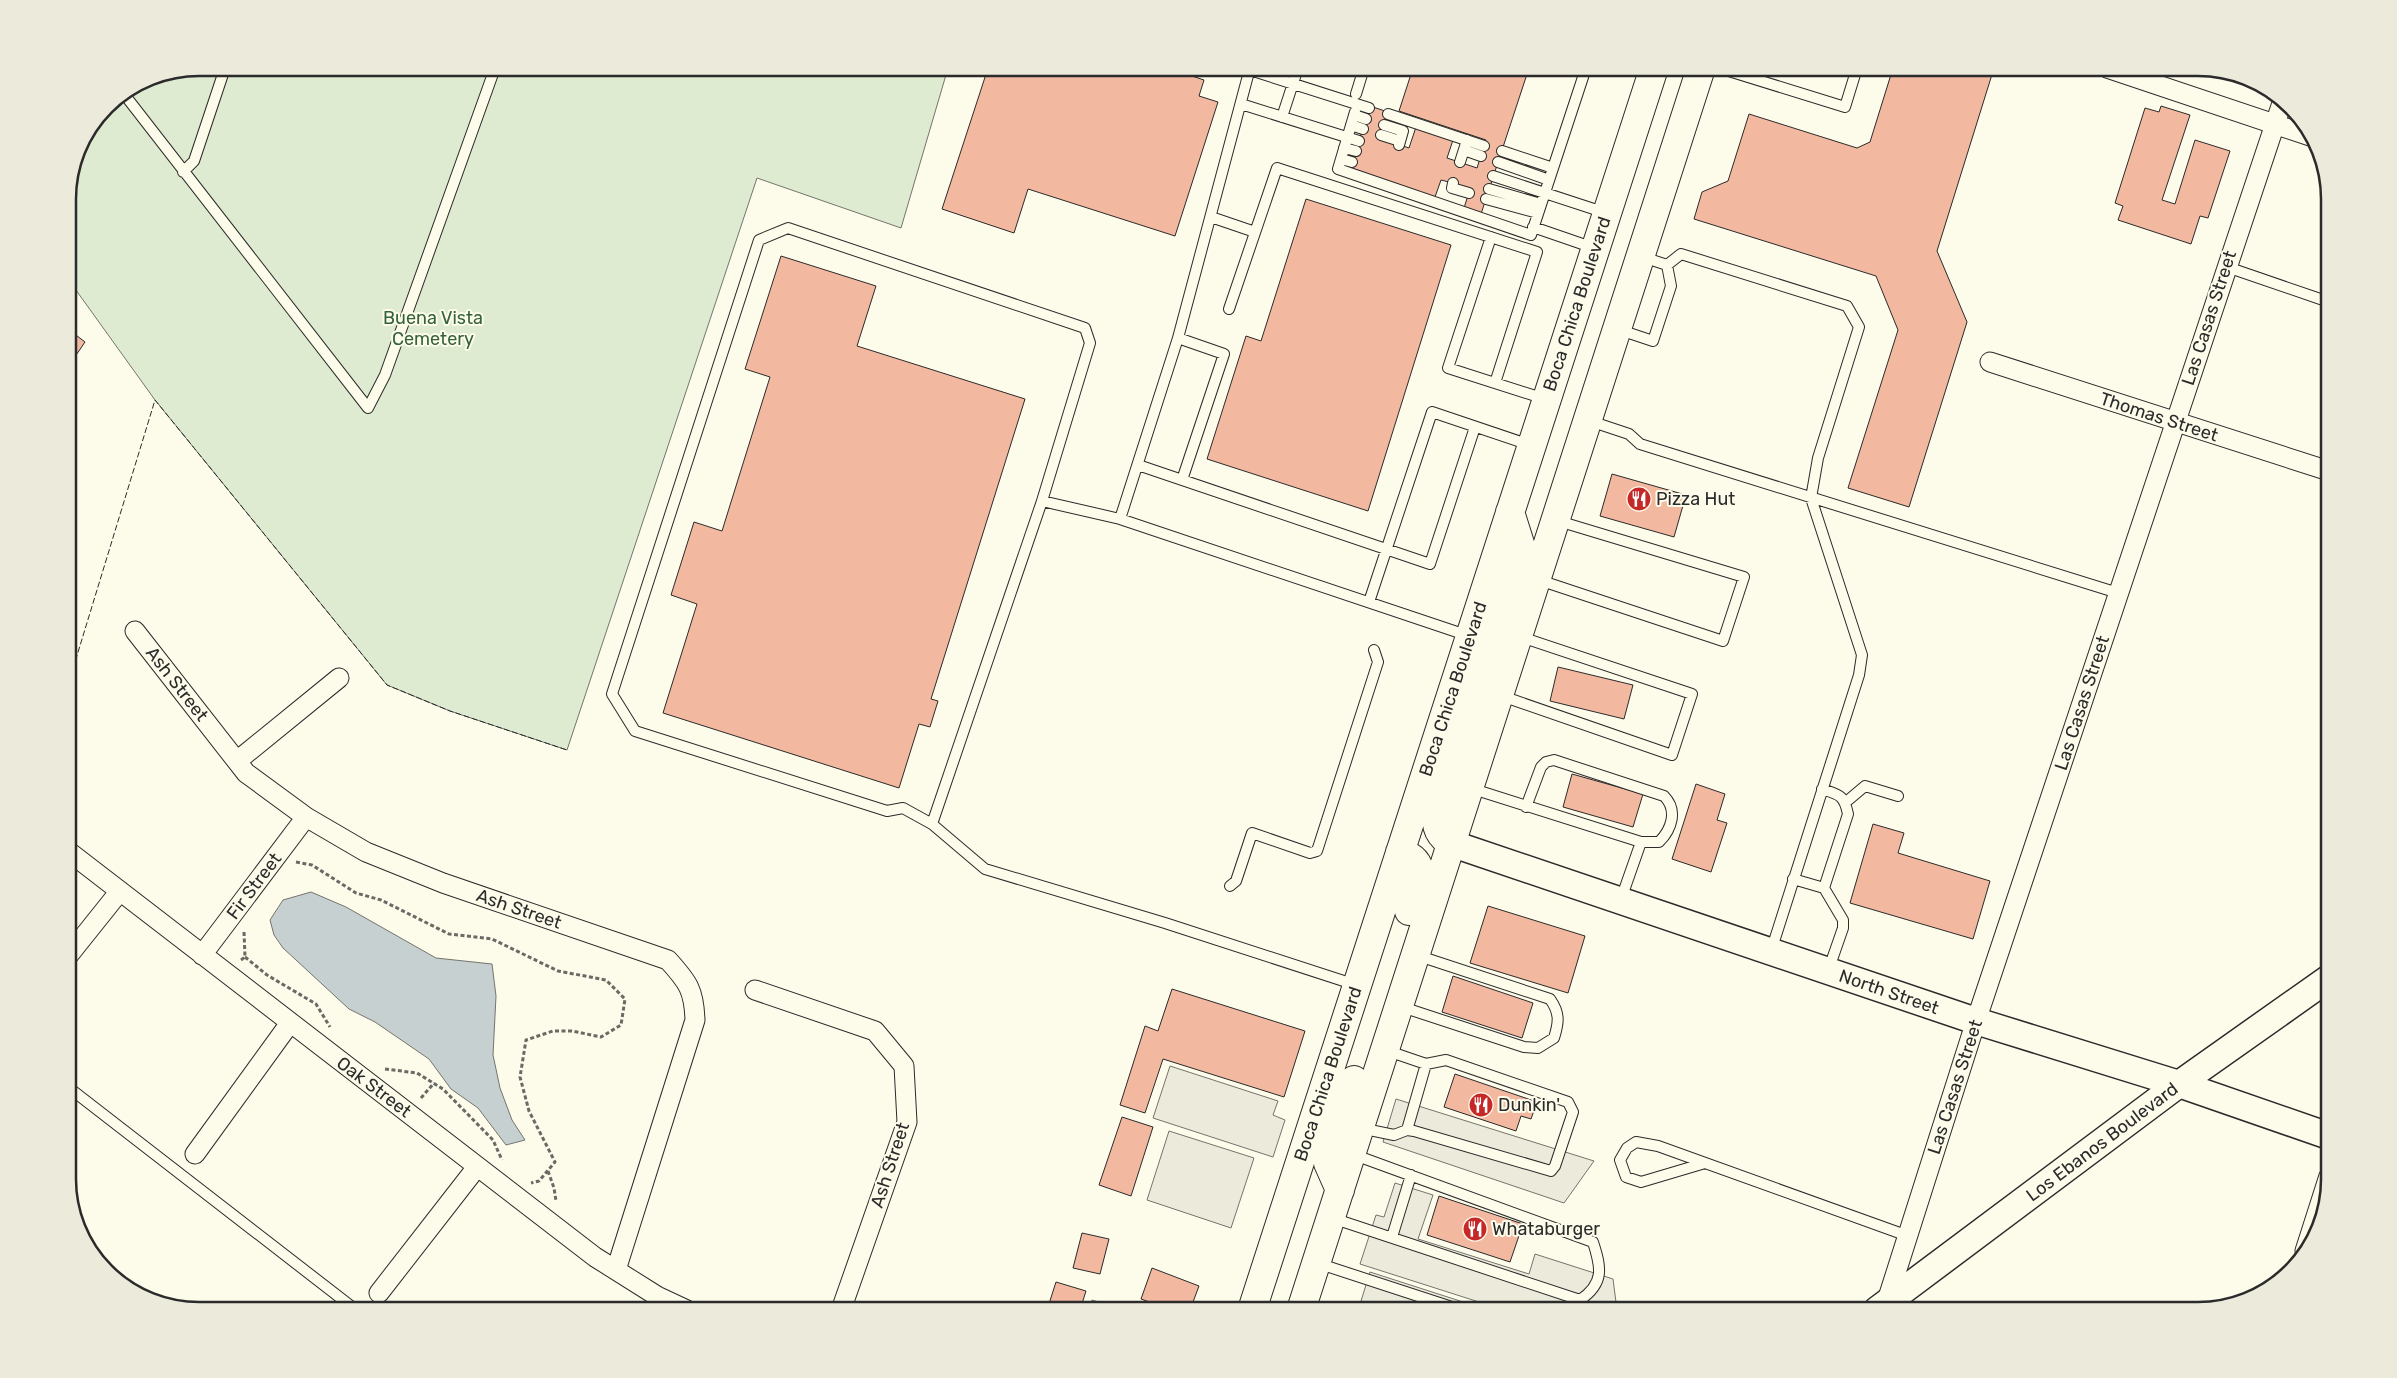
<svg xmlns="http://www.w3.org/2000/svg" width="2397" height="1378" font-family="Rubik,sans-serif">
	<rect width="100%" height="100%" fill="#fdfbea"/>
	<!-- green -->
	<path fill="#deebd1" stroke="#74746e" d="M199 68H948L901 228 757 178 567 750 450 711 387 685 155 400 68 279V190L78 148 106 106 149 77Z"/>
	<!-- parking -->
	<path fill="#eceadb" stroke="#74746e" d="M1170 1066 1278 1101 1273 1115 1285 1120 1273 1157 1153 1118Z
		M1396 1099 1594 1161 1564 1203 1383 1142Z
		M1169 1131 1254 1158 1231 1228 1147 1200Z
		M1395 1183 1433 1195 1418 1239 1529 1274 1535 1254 1613 1279 1617 1310H1504L1360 1264 1376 1215 1384 1217Z
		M1370 1272 1488 1310H1390L1361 1301Z
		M1092 1300 1125 1310H1089Z"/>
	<!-- water -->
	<path fill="#c7d0d0" stroke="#74746e" d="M311 892 346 907 436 958 492 964 496 996 493 1055 500 1088 512 1120 525 1140 506 1145 478 1108 451 1089 429 1059 375 1022 349 1009 283 948 274 935 270 920 283 900Z"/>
	<!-- building -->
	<path fill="#f2b8a0" stroke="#2b2b2b" d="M988 68H1168L1204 80 1199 96 1218 102 1175 236 1028 189 1014 233 942 209Z
		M1413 68H1529L1481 214 1464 208 1470 189 1453 183 1441 180 1435 197 1350 169 1370 106 1388 112 1380 138 1409 148 1416 127 1453 140 1447 158 1477 168 1486 140 1399 111Z
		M1893 68H1994L1937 251 1967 322 1909 507 1848 488 1898 330 1876 276 1694 219 1702 192 1728 181 1749 114 1857 148 1870 142Z
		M2161 106 2190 115 2162 200 2175 204 2195 140 2230 151 2208 218 2200 216 2191 244 2118 220 2123 206 2115 203 2145 108 2159 112Z
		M1306 199 1451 245 1368 511 1207 459 1246 336 1261 341Z
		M781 256 876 286 857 346 1025 399 931 699 938 701 930 727 919 724 899 788 663 713 697 604 671 595 694 522 722 531 770 377 745 369Z
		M68 329 85 342 68 367Z
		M1612 474 1686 495 1674 537 1600 516Z
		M1558 667 1633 685 1624 719 1550 701Z
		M1572 774 1643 794 1633 827 1563 807Z
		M1696 784 1725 794 1717 820 1727 823 1711 872 1672 859Z
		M1873 824 1904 833 1898 853 1990 881 1973 939 1850 903Z
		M1488 906 1585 936 1568 993 1470 963Z
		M1453 976 1533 1003 1522 1038 1442 1012Z
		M1172 989 1305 1031 1284 1097 1163 1059 1145 1113 1120 1105 1145 1026 1158 1031Z
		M1455 1074 1537 1102 1531 1119 1521 1116 1516 1131 1444 1107Z
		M1122 1117 1153 1127 1131 1196 1099 1185Z
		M1439 1196 1523 1224 1510 1262 1427 1235Z
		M1082 1233 1109 1239 1100 1274 1073 1268Z
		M1152 1268 1199 1286 1190 1310H1172L1141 1299Z
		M1056 1282 1086 1291 1080 1310H1047Z
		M1361 1306 1377 1310H1359Z"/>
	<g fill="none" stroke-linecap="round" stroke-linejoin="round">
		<defs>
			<path id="lane" d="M1627 68 1650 75
				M1719 68 1845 107 1857 68
				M1250 70 1369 108
				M124 94 368 408 385 375 495 68
				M1356 94 1364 68
				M1241 104 1359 141
				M1355 112 1338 169 1531 235 1586 68
				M1388 114 1484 146
				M1354 115 1366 119
				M1282 117 1298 68
				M1351 125 1363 129
				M1384 125 1403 131 1399 145
				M1381 135 1400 141
				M1344 148 1356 151
				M1464 150 1481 156
				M1502 151 1553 168
				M1341 159 1352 162
				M1460 162 1467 140
				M1498 162 1549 180
				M183 172 194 161 225 68
				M1493 176 1606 213
				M1453 183 1452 188 1469 193
				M1489 189 1541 204
				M1486 199 1538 213
				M1211 217 1255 232
				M1533 227 1594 248
				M1491 237 1448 368 1545 399
				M1640 256 1667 265 1681 254 1847 306 1859 327 1818 458 1811 498 1862 655 1859 675 1771 951
				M2227 267 2329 302
				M1229 309 1277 168 1537 252 1495 383
				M1617 329 1653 341 1671 286 1667 265
				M1178 338 1224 354 1182 480
				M1590 421 1629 434 1640 444 2118 593
				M1138 465 1430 564 1475 427
				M1120 519 1178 338 1250 68
				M1536 579 1723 641 1744 577 1555 520
				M1369 602 1432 412 1530 445
				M1499 695 1672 755 1692 694 1518 636
				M1470 788 1641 842 1621 899
				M1822 789C1840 795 1844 795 1848 814L1824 888 1843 920V928L1828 971
				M1846 802 1865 786 1898 796
				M1526 807 1541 767 1546 762 1554 760 1664 796C1678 810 1672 829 1659 842H1641
				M932 824 903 808 887 811 635 731 612 694 759 240 788 228 1085 328 1090 343 1042 501
				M1793 879 1824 888
				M1230 886 1236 881 1252 833 1310 853 1317 851 1378 662 1374 650
				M1356 985 1165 923 985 869 932 824 1042 501 1120 519 1469 636
				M1399 1006 1524 1047 1538 1048 1554 1038C1559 1022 1560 1013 1550 999L1416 955
				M68 1087 356 1310
				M1360 1128 1394 1135 1407 1130 1414 1131 1551 1171 1555 1166 1573 1112 1568 1102 1446 1060 1426 1064 1385 1050
				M1407 1130 1426 1064
				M1705 1163 1641 1182 1626 1177 1620 1160 1627 1148 1636 1142 1658 1146 1908 1236
				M1332 1218 1580 1300C1605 1283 1601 1267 1593 1242L1352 1154
				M1392 1237 1411 1175
				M1317 1263 1461 1310"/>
			<path id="street" d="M2107 68 2313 137
				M1990 362 2329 471
				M135 631 246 773 306 817 366 852 443 883 668 960C688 982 694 990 695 1020L616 1270
				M237 761 339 678
				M68 851 595 1257 657 1296 687 1310
				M202 955 306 817
				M68 956 120 891
				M755 990 875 1031 904 1066 907 1122 841 1310
				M195 1154 290 1023
				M2305 1251 2329 1176
				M379 1293 477 1167
				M1886 1304 1976 1021 2282 103"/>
			<path id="secondary" d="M1450 843 1976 1021 2179 1084 2329 1136
				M1877 1310 2179 1084 2329 978"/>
			<path id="primary" d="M1450 843C1434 831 1436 822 1438 803L1521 547 1510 512
				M1400 852C1432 863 1417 887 1409 911
				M1340 1190 1328 1163 1354 1080
				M1252 1310 1654 68
				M1301 1310 1701 68"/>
		</defs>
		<!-- lane casing -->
		<use href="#lane" stroke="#2b2b2b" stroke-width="12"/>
		<!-- street casing -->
		<use href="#street" stroke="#2b2b2b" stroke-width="21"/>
		<!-- secondary casing -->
		<use href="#secondary" stroke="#2b2b2b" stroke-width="29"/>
		<!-- primary casing -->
		<use href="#primary" stroke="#2b2b2b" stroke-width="30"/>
		<!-- path -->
		<path stroke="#6a6964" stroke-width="3" stroke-dasharray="4 2.5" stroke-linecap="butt" d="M296 862 312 865 356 893 381 900 449 934 492 939 558 971 606 980 625 999 621 1025 601 1037 572 1031H553L526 1040 520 1077 529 1111 555 1162 539 1181 531 1183
			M245 957 267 975 316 1004 330 1027
			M241 960 245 957 244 932
			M385 1069 417 1073 443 1089 493 1140 502 1160
			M421 1098 434 1083
			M548 1171 554 1188 556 1201"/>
		<!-- lane -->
		<use href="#lane" stroke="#fdfbea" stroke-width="10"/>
		<!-- street -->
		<use href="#street" stroke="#fdfbea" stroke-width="19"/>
		<!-- secondary -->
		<use href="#secondary" stroke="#fdfbea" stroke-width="26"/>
		<!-- primary -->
		<use href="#primary" stroke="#fdfbea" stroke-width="28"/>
		<!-- fence -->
		<path stroke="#2b2b2b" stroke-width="1" stroke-dasharray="6 2.5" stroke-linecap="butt" d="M68 685 155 400 387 685 450 711 567 750"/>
	</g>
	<!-- icons -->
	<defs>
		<symbol id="restaurant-disc" viewBox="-11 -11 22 22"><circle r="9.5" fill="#c62828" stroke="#fdfbea"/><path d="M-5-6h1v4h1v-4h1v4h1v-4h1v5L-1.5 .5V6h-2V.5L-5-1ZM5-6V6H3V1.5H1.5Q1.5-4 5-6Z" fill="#fff"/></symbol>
	</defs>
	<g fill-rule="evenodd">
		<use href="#restaurant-disc" x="1625" y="485" width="28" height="28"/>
		<use href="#restaurant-disc" x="1467" y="1091" width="28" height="28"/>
		<use href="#restaurant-disc" x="1461" y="1215" width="28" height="28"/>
	</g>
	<g text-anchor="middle" stroke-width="4" stroke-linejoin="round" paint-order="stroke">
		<!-- street labels -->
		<g font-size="18" fill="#2b2b2b" stroke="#fdfbea">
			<text transform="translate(1577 304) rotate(-72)" y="6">Boca Chica Boulevard</text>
			<text transform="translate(2209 318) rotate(-72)" y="6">Las Casas Street</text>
			<text transform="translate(2159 417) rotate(18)" y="6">Thomas Street</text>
			<text transform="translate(177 684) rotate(52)" y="6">Ash Street</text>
			<text transform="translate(1453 689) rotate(-72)" y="6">Boca Chica Boulevard</text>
			<text transform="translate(2082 703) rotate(-72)" y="6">Las Casas Street</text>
			<text transform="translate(254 886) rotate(-53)" y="6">Fir Street</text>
			<text transform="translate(519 909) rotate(19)" y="6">Ash Street</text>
			<text transform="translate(1889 992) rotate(19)" y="6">North Street</text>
			<text transform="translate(1328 1074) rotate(-72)" y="6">Boca Chica Boulevard</text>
			<text transform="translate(374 1087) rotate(37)" y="6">Oak Street</text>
			<text transform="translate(1955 1087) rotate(-72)" y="6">Las Casas Street</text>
			<text transform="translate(2102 1142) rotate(-37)" y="6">Los Ebanos Boulevard</text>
			<text transform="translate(890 1165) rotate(-72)" y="6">Ash Street</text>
		</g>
		<!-- park labels -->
		<g font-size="18" fill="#34623c" stroke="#fdfbea">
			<text x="433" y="324">Buena Vista<tspan x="433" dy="21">Cemetery</tspan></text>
		</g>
		<!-- poi labels -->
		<g font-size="18" fill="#2b2b2b" stroke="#fdfbea" text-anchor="start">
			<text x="1656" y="505">Pizza Hut</text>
			<text x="1498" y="1111">Dunkin'</text>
			<text x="1492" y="1235">Whataburger</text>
		</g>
	</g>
	<!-- crop -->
	<path d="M0 0H2397V1378H0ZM199 76H2198A123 123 0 0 1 2321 199V1179A123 123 0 0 1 2198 1302H199A123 123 0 0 1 76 1179V199A123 123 0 0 1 199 76Z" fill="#eceadb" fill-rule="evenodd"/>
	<path fill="none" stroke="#2b2b2b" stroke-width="2.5" d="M199 76H2198A123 123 0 0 1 2321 199V1179A123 123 0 0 1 2198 1302H199A123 123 0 0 1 76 1179V199A123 123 0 0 1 199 76Z"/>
</svg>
